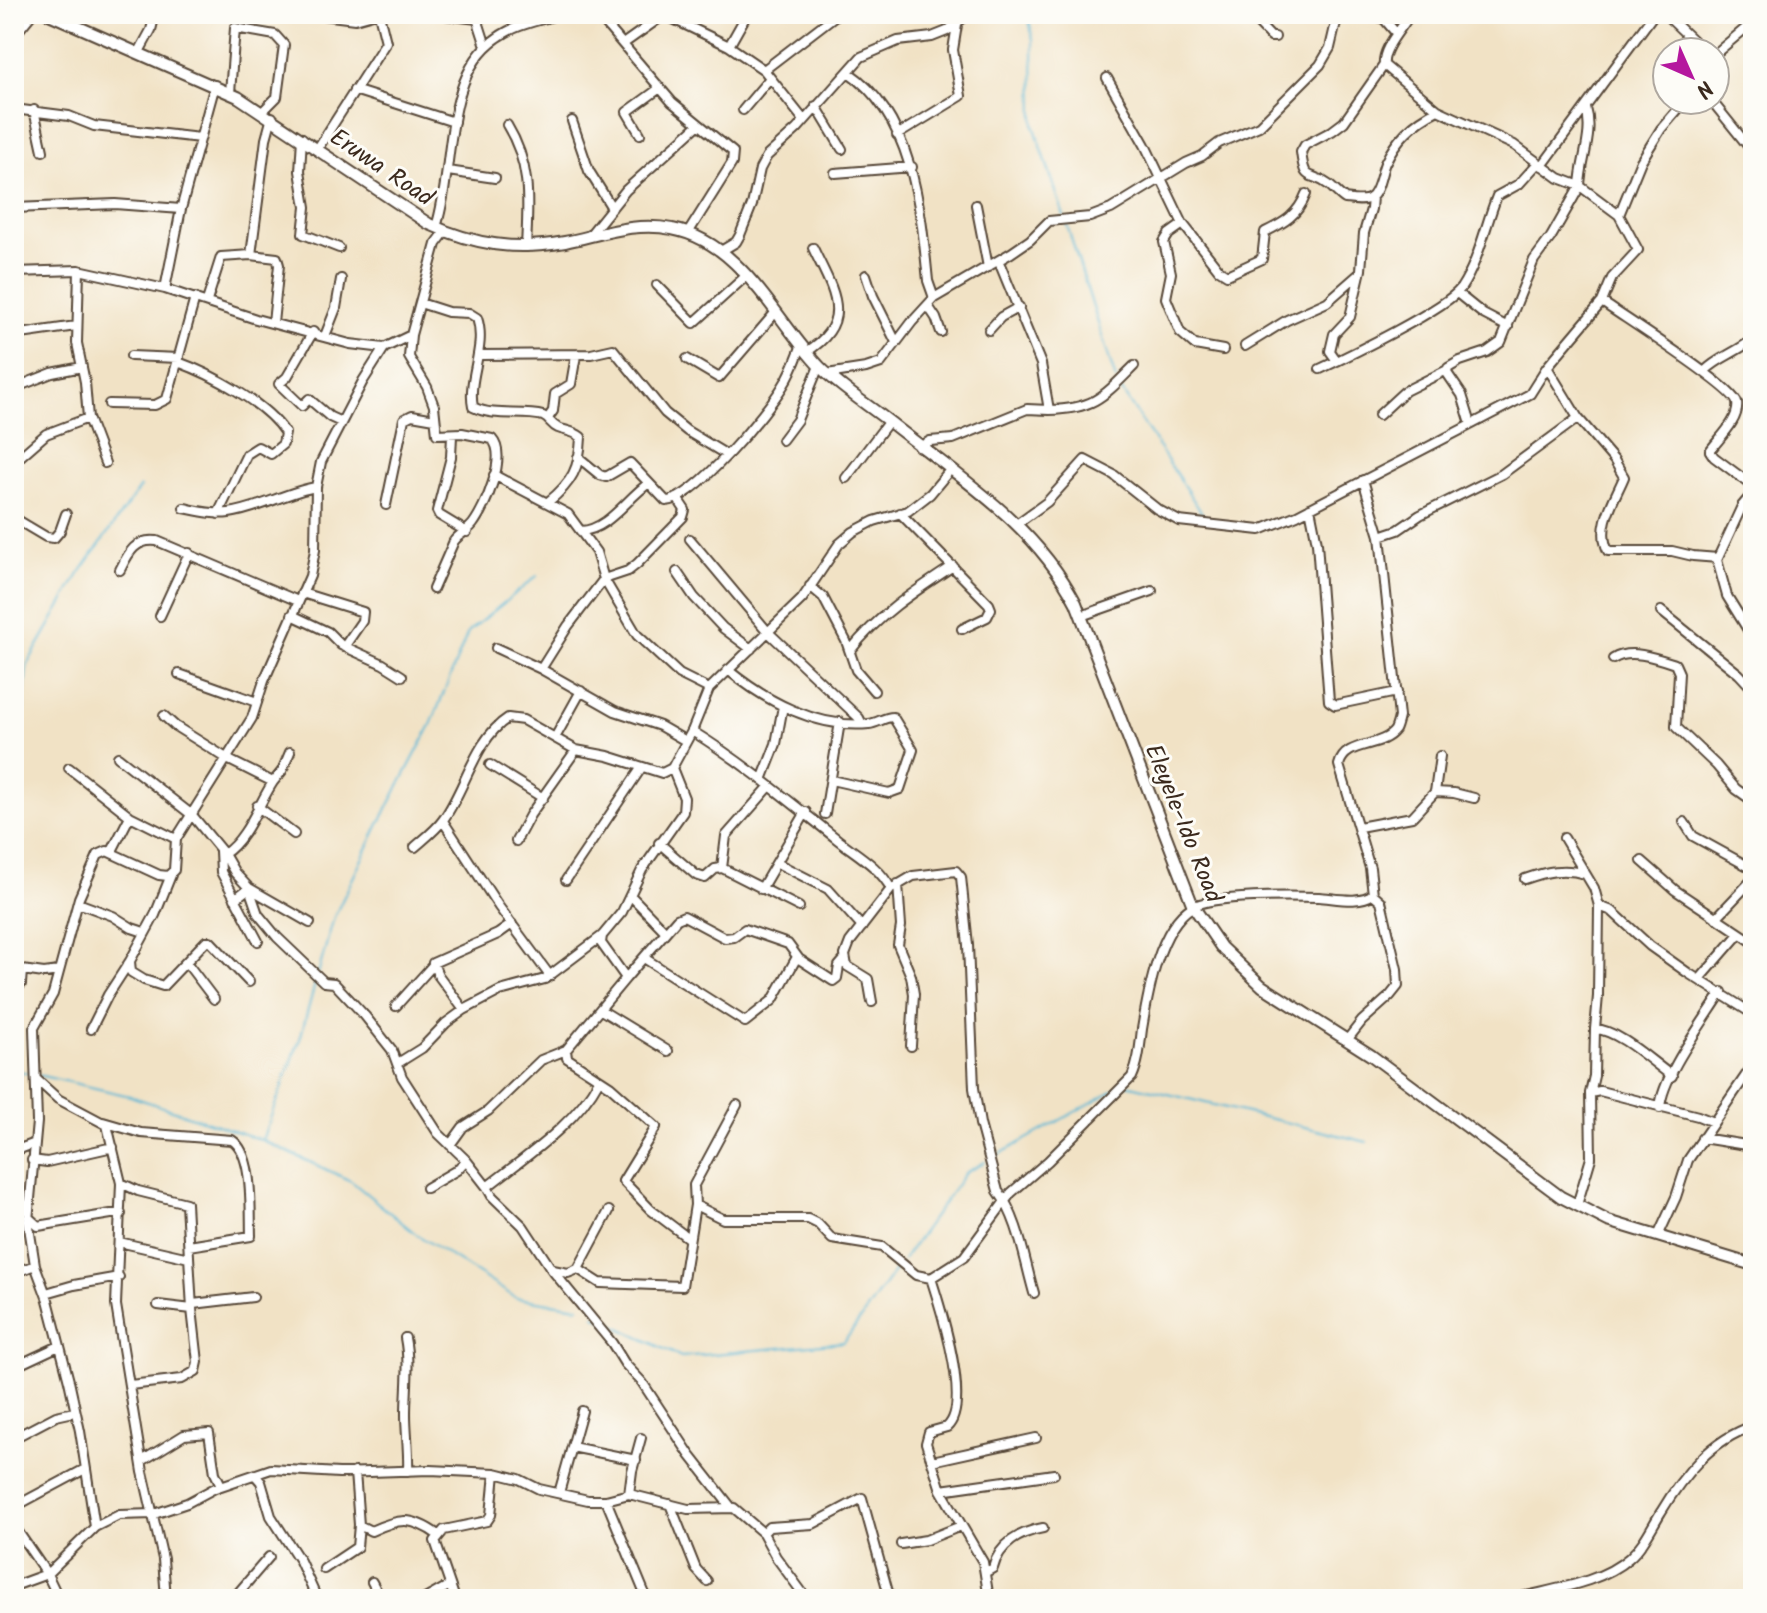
<svg xmlns="http://www.w3.org/2000/svg" width="1767" height="1613" font-family="Kalam,sans-serif">
	<rect width="100%" height="100%" fill="#fdfcf7"/>
	<filter id="ink" filterUnits="userSpaceOnUse"><feTurbulence type="fractalNoise" baseFrequency=".0125" numOctaves="2"/><feDisplacementMap in="SourceGraphic" scale="16" xChannelSelector="R" yChannelSelector="G"/><feConvolveMatrix kernelMatrix="1 2 1 2 8 2 1 2 1" color-interpolation-filters="sRGB"/></filter>
	<filter id="wash" filterUnits="userSpaceOnUse"><feTurbulence type="fractalNoise" baseFrequency=".006" numOctaves="4" result="noise"/><feDisplacementMap in="SourceGraphic" scale="32" xChannelSelector="R" yChannelSelector="G"/><feGaussianBlur stdDeviation="1.8" result="paint"/><feColorMatrix in="noise" values="0 0 0 0 0 0 0 0 0 0 0 0 0 0 0 0 0 1.4 0 .05"/><feComposite in="paint" operator="in"/></filter>
	<g filter="url(#wash)">
		<rect width="100%" height="100%" fill="#f1e2c5"/>
		<g fill="none" stroke-linecap="round" stroke-linejoin="round">
			<!-- stream -->
			<path stroke="#57b6d5" stroke-width="2" d="M1028 14 1033 40 1034 125 1064 216
				M1066 222 1116 380
				M1118 385 1207 521
				M14 781 19 764 27 665 79 574 140 487
				M318 974 334 917 378 826 431 725 468 632 537 576
				M14 1070 32 1074
				M38 1075 130 1096 262 1140 351 1181 416 1234 516 1298 579 1307
				M1127 1084 1367 1142
				M262 1140 300 1039 316 980
				M991 1159 1114 1090
				M903 1260 965 1173 985 1162
				M595 1316 681 1357 844 1342 899 1265"/>
		</g>
	</g>
	<g filter="url(#ink)">
		<g fill="none" stroke-linecap="round" stroke-linejoin="round">
			<defs>
				<path id="minor" d="M315 14 355 19 373 14
					M437 14 477 19
					M597 14 672 102 733 152 732 163 688 233
					M1249 14 1271 37H1275
					M1373 14 1385 20 1396 33
					M1665 14 1705 52
					M476 15 486 46
					M14 36 32 14
					M623 44 661 17H669L729 46 764 70 803 119
					M729 46 747 14
					M139 52 151 30 155 14
					M1715 54 1753 22
					M1384 65C1382 48 1402 29 1410 14
					M764 70 837 14
					M848 72C913 116 921 209 928 281L934 298
					M1107 78 1145 145 1183 224
					M354 90 454 122
					M230 93 235 28 275 35 284 45 277 97 263 111
					M1711 100 1753 152
					M816 106 842 149
					M14 109 69 116 94 126 200 138
					M34 110 43 151
					M743 110 770 78
					M1438 110 1384 65 1344 122 1332 131 1305 145 1301 152C1305 185 1309 170 1329 185 1335 190 1339 195 1345 199 1352 200 1365 202 1370 198 1379 193 1381 172 1385 163 1396 139 1415 121 1438 110L1514 145 1559 178 1580 186 1551 237 1534 260 1501 342 1487 352 1460 361 1448 368 1447 373 1462 395 1471 424
					M572 121 589 171 612 208
					M507 125C532 166 528 202 526 247
					M640 134 627 112 660 88
					M897 135 961 96 953 50 957 25
					M302 138 300 171 306 207 303 234 339 248
					M318 148 386 42 379 14
					M1542 166 1654 14
					M448 171 495 178
					M835 173 912 167
					M976 205 988 267
					M14 208 115 204 181 209
					M1619 215 1641 161 1661 129 1686 100
					M436 227C455 170 442 75 497 38 516 24 538 21 560 14
					M445 232 436 244 411 335 384 348 363 381 321 462 316 487 315 550 310 576 264 681 252 718 176 839 174 870 168 876 159 875 107 851 98 855 79 898 53 994 34 1028 37 1122 28 1221 35 1265 48 1300 69 1381 80 1431 95 1527 119 1515 154 1514 187 1503 215 1488 271 1469 339 1473 430 1470 495 1473 519 1479 539 1489 588 1500H606L629 1494 688 1509 734 1508 763 1533 776 1557 807 1599
					M589 236 626 190 698 125
					M721 251 736 242 740 235 752 205 760 169 767 156 797 129 861 57 898 41 932 37 947 31 968 14
					M251 255 266 139 272 117
					M79 270 77 343 85 382 88 418 105 463
					M14 272 79 270 165 289 256 319 350 344 384 348
					M866 275 873 296 896 342
					M657 285 694 323 746 276
					M165 289 181 209 215 85
					M1457 293 1483 314 1508 327
					M207 301 221 257 251 255 277 258 279 265 273 323
					M1602 302C1623 317 1734 387 1737 403 1740 420 1718 439 1710 451L1714 457 1753 486
					M420 303 448 312 469 313 477 318C487 347 467 378 473 407 495 418 522 410 543 416 550 419 551 425 558 428 566 431 574 431 581 437 580 467 572 483 548 502
					M928 306 936 318 941 332
					M989 330 1001 317 1019 307
					M313 332 287 377 279 384 302 406 309 399 330 417 341 422
					M14 335 76 326
					M411 335 409 357 427 387 434 406 437 434 462 433 492 439C508 456 485 508 473 524 467 532 460 533 454 541L433 589
					M325 336 336 308 341 279
					M1245 346 1287 320 1327 302 1359 274
					M1223 350 1195 345 1180 332 1166 298 1171 273 1164 242 1169 234 1183 224 1219 270 1227 275 1262 259 1265 232C1284 223 1298 215 1306 194
					M806 352C857 321 832 289 813 248
					M479 355 591 354 613 349 665 413 687 431 727 455
					M131 356 179 358
					M687 359 719 378 775 313
					M1337 361 1330 351 1334 334 1350 317 1361 270 1364 233 1371 209 1372 197
					M178 362C211 374 266 403 285 433L283 444 271 454 258 447 247 454 218 514
					M1320 369C1346 357 1447 308 1461 288 1479 261 1485 226 1497 196L1519 184 1538 163
					M1705 371C1717 358 1738 352 1753 339
					M827 374 866 368 881 363 912 322 934 298 1011 253 1030 240 1049 221 1090 217 1111 209 1186 163 1202 156 1219 143 1259 126 1320 65 1330 48 1338 14
					M14 388 52 373 82 367
					M109 404 155 405 167 399 195 298
					M1049 410C1094 409 1103 397 1134 366
					M1379 415 1405 391 1447 370
					M548 418 553 411 555 394 571 384 576 355
					M1578 418 1614 460 1624 477C1615 499 1596 526 1608 551H1672L1693 556 1718 558
					M452 435 451 457 437 511 439 515 467 532
					M782 440 797 420 819 366
					M919 447 930 441 953 439 1027 409 1049 410 1041 364 999 262
					M578 457 600 475 606 477 630 463 666 501C693 502 768 411 783 386 791 374 796 360 801 347
					M14 462 46 434 88 418
					M494 475 568 514 596 552 604 579 637 635 679 674 709 689
					M846 478 889 421
					M1753 493 1742 506 1717 560 1727 596 1753 638
					M386 505 404 419 412 415 435 419
					M184 508C199 511 214 515 229 513 259 509 286 492 316 487
					M1310 508 1317 543 1329 701 1335 705 1397 692
					M900 513 989 604 991 609 987 617 962 629
					M14 518 46 537 54 538 60 531 66 514
					M1018 523 1047 502 1085 460 1114 475 1157 509 1179 521 1260 530 1297 515 1530 394 1547 367 1602 302 1612 278 1638 250 1619 215 1580 186C1581 159 1594 134 1586 108
					M581 531C608 530 627 498 649 483
					M1380 536 1398 530 1420 515 1502 474 1578 418 1547 367
					M690 539 768 632 859 718 862 724
					M120 570C128 554 135 538 157 541L298 601
					M677 572 694 597 723 628 751 649
					M810 586 823 597 846 641 856 670 874 691
					M302 593 363 612 362 621 344 647
					M1661 611 1739 674 1753 689
					M292 615 328 632 341 645 383 664 402 676
					M160 616 189 553
					M1081 616 1152 591
					M496 648 541 669 615 711 660 726 686 741
					M850 651C878 615 915 591 953 566
					M1613 659C1630 648 1657 658 1675 664L1679 673 1676 727 1716 765 1736 789 1753 801
					M541 669 568 626 604 579 628 571 637 564 683 517 685 510 677 498
					M728 670C766 701 817 729 869 724 878 723 884 717 893 717L913 750 900 789 889 793 831 780
					M179 674 257 702
					M164 716 175 726 231 761 273 782 282 771 290 752
					M692 731C744 763 789 801 837 839 856 854 880 867 891 889
					M556 736 581 691
					M118 757 192 815 224 854 235 873 249 888 310 923
					M490 765 543 798
					M69 768 130 816 176 839
					M762 780 776 744 783 706
					M1435 792 1454 793 1474 798
					M257 806 294 834
					M825 814 840 722
					M443 821 499 907 550 976
					M1684 822 1693 836 1753 869
					M1359 827 1412 817 1435 792 1440 756
					M1564 838 1594 888 1599 906 1598 996 1595 1029
					M516 841 530 815 576 750
					M659 843 696 875 705 878 715 869 722 868 799 907
					M415 847C424 839 436 830 443 820 465 790 475 739 508 718L523 720 576 750 608 756 662 773 672 768
					M220 851 221 872 258 941
					M111 853 130 816
					M224 854C247 839 258 805 273 782
					M1642 861 1675 890 1753 942
					M777 863 828 889 862 927
					M722 868 726 836 770 786
					M171 875 155 915 130 961 131 972 144 980 163 986 206 941H210L249 982
					M1525 879C1545 872 1564 867 1585 874
					M566 880 642 767
					M898 884 901 926 898 945 911 976 914 994 911 1046
					M761 889 806 812
					M631 896 665 931
					M235 899 249 888 258 914 277 937 324 982 334 983 365 1016 392 1050 402 1077 438 1133 466 1160 487 1187C526 1156 575 1125 599 1080
					M78 903 113 916 132 928 144 932
					M1599 906 1612 911 1650 946 1688 973 1753 1014
					M1716 918 1753 879
					M644 958 745 1022 773 1000 797 957
					M186 962 214 999
					M626 978 677 919 684 916 725 938 734 937 745 929 788 944 799 959 833 981 837 978 839 966 845 959
					M1700 979 1739 934
					M14 991 21 984 22 970 44 973 59 971
					M872 1002 868 979 847 966 845 955 850 942 891 889 913 876 956 871 961 877 968 945 974 1088 980 1124 998 1191C1019 1219 1024 1259 1034 1293
					M396 1006 433 965
					M464 1010 438 975 433 963 498 934 512 924
					M601 1010 668 1051
					M91 1029 108 995 130 961
					M1347 1040 1362 1021 1390 996 1398 986 1397 969 1381 901 1373 894 1370 868 1339 765C1345 740 1381 749 1395 730 1397 726 1398 721 1399 717L1380 536 1363 480
					M566 1050 567 1058 610 1086 656 1127 623 1181 651 1210 688 1238
					M398 1063 422 1048 446 1023 464 1010 500 991 545 979 602 936 622 912 642 870 683 812 684 798 672 768 692 731 709 689 802 599 839 544 853 532 874 521 908 511 930 494 950 470
					M36 1079 58 1099 107 1125 121 1183 116 1305 143 1472 163 1559 166 1599
					M1590 1093 1594 1076 1595 1029C1619 1030 1652 1062 1672 1076
					M1660 1108C1662 1076 1704 1021 1722 992
					M103 1122 141 1133 232 1140C254 1154 250 1211 251 1236L189 1246
					M1702 1138 1746 1145 1753 1150
					M450 1145 463 1127 488 1111 541 1060 566 1050 626 978 601 943 602 936
					M14 1151 33 1144
					M32 1160 47 1162 113 1147
					M121 1183 138 1191 186 1203 192 1309 158 1305
					M487 1187 492 1196 523 1226 552 1270 612 1343 625 1364 642 1382 690 1455 730 1506
					M426 1188 457 1170 466 1160
					M695 1205 723 1219H808L818 1224 832 1239 882 1247 916 1275 931 1278 964 1257 1011 1193 1048 1161 1132 1077C1139 1062 1140 1045 1142 1029 1148 993 1159 927 1192 907 1213 895 1293 896 1319 897 1336 898 1359 904 1373 894
					M1577 1205 1591 1158 1590 1093 1600 1091 1698 1116 1713 1122
					M14 1210 30 1203
					M28 1217 38 1226 111 1214H121
					M1658 1236 1676 1197 1688 1160 1753 1065
					M119 1242 189 1258
					M578 1269 600 1283 682 1286 695 1205 694 1185 737 1105
					M553 1270 568 1273 578 1269 609 1211
					M14 1273 35 1265
					M931 1278C940 1306 972 1405 947 1427L929 1432 926 1443 941 1490 983 1562 989 1599
					M46 1293 74 1285 119 1277
					M193 1304 253 1297
					M405 1338C410 1363 406 1389 406 1414 406 1433 409 1452 408 1471
					M14 1367 59 1346
					M130 1385 182 1379 196 1371 198 1362 192 1309
					M14 1438 56 1416 74 1412
					M572 1447 636 1460
					M142 1461 184 1435 209 1433 215 1473 221 1485
					M932 1461 1036 1438
					M255 1475 261 1482 271 1516 300 1561 317 1599
					M941 1490 1054 1474
					M559 1493 582 1411
					M629 1494 632 1471 641 1438
					M606 1500 647 1599
					M670 1504 696 1569 707 1581
					M14 1507 85 1469
					M359 1525 371 1531C399 1518 412 1516 438 1535
					M14 1526 47 1574 14 1586
					M763 1533 769 1527 813 1524 862 1498 890 1599
					M901 1544 926 1540 961 1526
					M324 1569 357 1547 359 1525 355 1472
					M986 1572 993 1568C999 1544 1020 1532 1043 1528
					M372 1582 381 1599
					M59 1599 47 1574 95 1527
					M233 1599 269 1557
					M425 1599 450 1585
					M455 1599 435 1541 444 1530 487 1521 491 1515 495 1473
					M1514 1599C1551 1589 1600 1584 1629 1558 1643 1546 1651 1528 1661 1512 1683 1475 1711 1440 1753 1426"/>
				<path id="major" d="M49 14 238 97 429 224C475 245 515 251 565 242 600 235 635 221 672 229 742 242 775 320 820 367 842 389 867 404 891 423 959 477 1035 524 1076 603L1193 906 1221 947 1262 986 1372 1056 1561 1197 1608 1221 1753 1265"/>
			</defs>
			<!-- minor casing -->
			<use href="#minor" stroke="#564637" stroke-width="12"/>
			<!-- major casing -->
			<use href="#major" stroke="#564637" stroke-width="14"/>
			<!-- minor -->
			<use href="#minor" stroke="#fff" stroke-width="8"/>
			<!-- major -->
			<use href="#major" stroke="#fff" stroke-width="10"/>
		</g>
	</g>
	<g text-anchor="middle" stroke-width="6" stroke-linejoin="round" paint-order="stroke">
		<!-- street labels -->
		<g font-size="24" fill="#3b2a1e" stroke="#fdfcf7">
			<text transform="translate(382 167) rotate(34)" y="8">Eruwa Road</text>
			<text transform="translate(1184 823) rotate(68)" y="8">Eleyele-Ido Road</text>
		</g>
	</g>
	<!-- margin -->
	<rect width="1767" height="1613" fill="none" stroke="#fdfcf7" stroke-width="48"/>
	<!-- north arrow -->
	<g transform="translate(1691 76) rotate(135)"><circle r="38" fill="#fdfcf7" stroke="#afa8a0" stroke-width="2"/>
	<path d="M0-6L14 30L0 20L-14 30Z" fill="#b5179e"/>
	<text y="-12" font-size="22" font-weight="bold" text-anchor="middle" fill="#3b2a1e">N</text>
	</g>
</svg>
